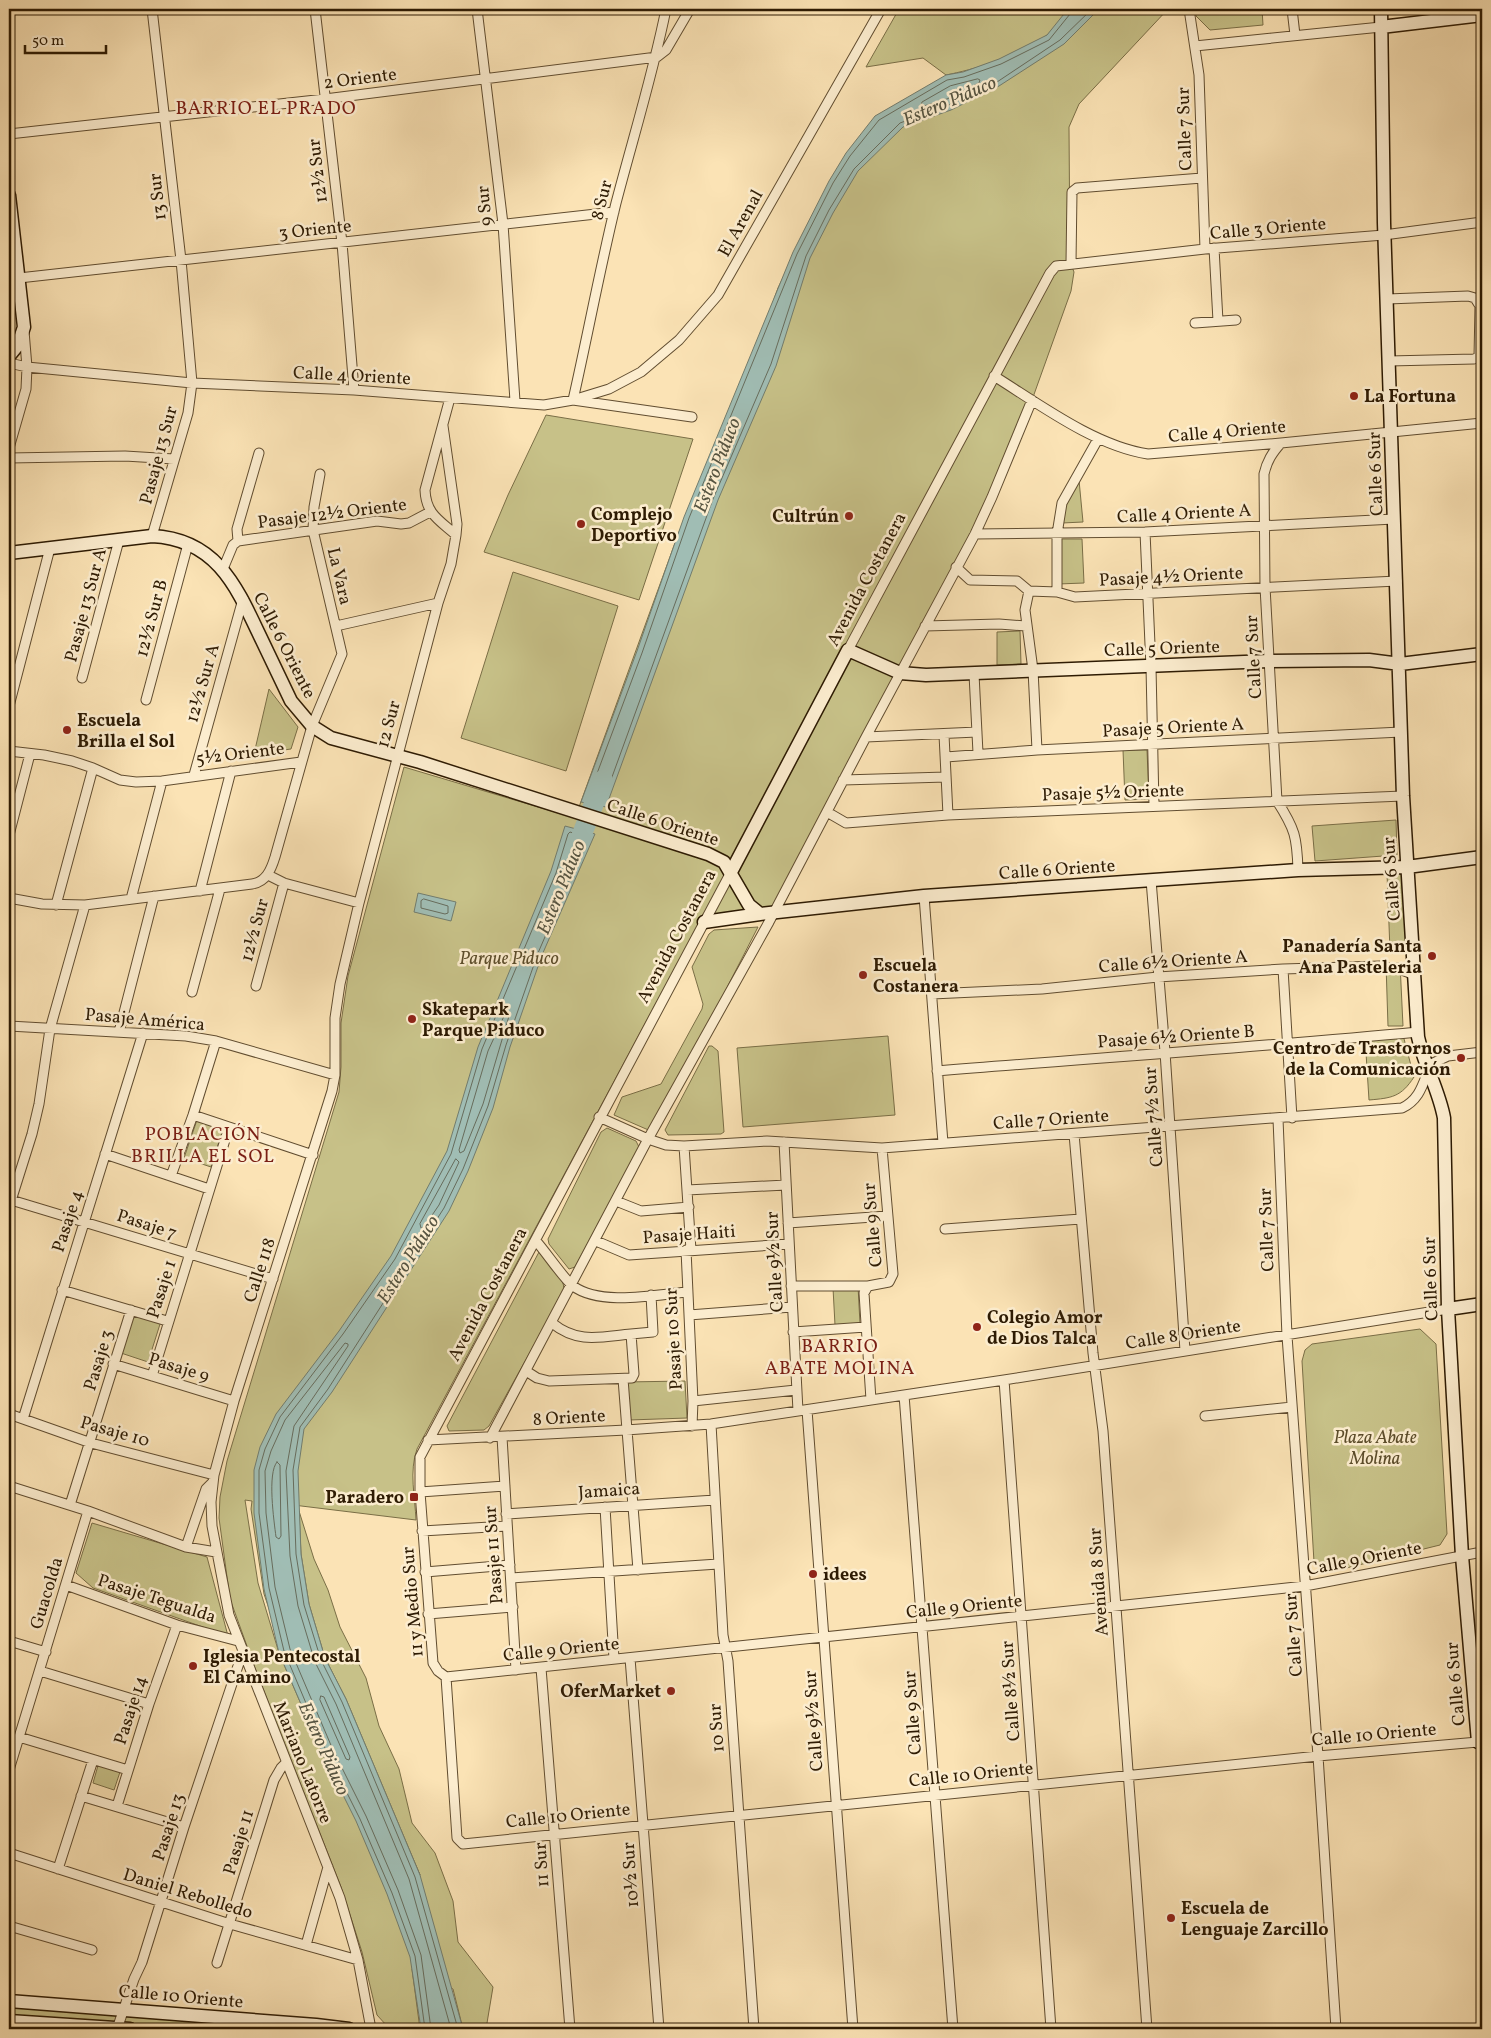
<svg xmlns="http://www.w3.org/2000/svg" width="1491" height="2038" font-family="Vollkorn,serif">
	<rect width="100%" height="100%" fill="#fbe3b5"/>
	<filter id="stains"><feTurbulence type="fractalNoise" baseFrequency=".004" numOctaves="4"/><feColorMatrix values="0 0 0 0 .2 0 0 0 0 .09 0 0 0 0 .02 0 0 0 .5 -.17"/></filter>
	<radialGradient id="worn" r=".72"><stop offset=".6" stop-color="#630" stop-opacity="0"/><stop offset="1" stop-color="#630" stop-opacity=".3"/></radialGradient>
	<!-- green -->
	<path fill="#c7c188" stroke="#7a6e46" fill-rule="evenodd" d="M899 9H1072C1062 21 1051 33 1038 42 1017 57 972 70 946 75L923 58 866 67Z
		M1078 9H1168L1079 104 1069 127 1070 262 1074 272 1071 291 1032 400 974 531 773 911 699 923 417 1449C409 1471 415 1497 416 1520L285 1504 286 1569 420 1875 346 1699 325 1658 309 1604 301 1554 299 1511 314 1559 328 1590 340 1627 366 1678 379 1726 399 1769 412 1823 435 1853 453 1901 458 1942 493 1987 486 2029H463L453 1989 412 1969 420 2029 387 2026 377 2015 362 1952 341 1887 256 1671 230 1599 219 1518 220 1497 227 1461 339 1092 341 1067V1023L348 976 404 767 575 818 679 532 742 389 778 288 816 210 845 161 1062 29ZM245 1500 252 1501 251 1509 264 1594 290 1669 339 1787 323 1755 279 1653 258 1583Z
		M1196 9H1262L1263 25 1210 30 1196 16Z
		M546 415 693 439 639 600 484 552 508 495Z
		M1079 480 1083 522 1062 523 1066 499Z
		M1059 539H1082L1084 583 1058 584Z
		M513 572 618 606 566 771 461 738Z
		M1020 631 1021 664 997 665V632Z
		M269 689 298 727 291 749 254 754Z
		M1123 750H1147L1149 799 1125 800Z
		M1396 820 1397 855 1315 861 1312 826Z
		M1403 872 1406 950 1390 951 1387 873Z
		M758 927 653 1132 614 1115 622 1097 661 1084 702 1009 703 1004 692 967 709 934 714 930Z
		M1400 963 1403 1026H1388L1386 964Z
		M1403 1035 1414 1077C1401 1097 1392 1098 1369 1100L1365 1037Z
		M888 1036 895 1115 743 1127 737 1048Z
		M709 1046H712L718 1051 724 1132 721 1134 668 1135 665 1130Z
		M198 1117 224 1126 211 1167 184 1158Z
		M607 1128 636 1141 639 1147 575 1267 569 1269 549 1244 548 1239 601 1132Z
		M539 1252C548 1263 568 1279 563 1293L489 1426 484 1430 449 1431 447 1426Z
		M858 1286 860 1324 835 1325 833 1288Z
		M134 1312 161 1321 148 1362 121 1353Z
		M1420 1329 1436 1344 1447 1534 1440 1545 1326 1573 1314 1562 1302 1361 1305 1350 1312 1344Z
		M685 1381 687 1418 629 1420 625 1382Z
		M92 1523 207 1557 228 1636 93 1588 76 1573Z
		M99 1762 121 1769 114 1790 93 1783Z
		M9 2003 324 2029H157L9 2020Z"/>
	<!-- water -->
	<path fill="#a0bdb4" stroke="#727c6d" d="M1068 9H1099L1064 44 999 86 951 110 903 127 858 171 833 213 810 258 776 366 718 500 606 807 581 802 637 651 684 517 793 252 829 181 846 153 875 116 946 75 963 72 999 59 1047 35Z
		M565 826 595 834 542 955 510 1047 493 1108 468 1171 449 1211 332 1392 304 1429 298 1471 301 1554 309 1604 325 1658 346 1699 420 1875 463 2029H421L410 1957 387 1894 356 1821 323 1755 279 1653 264 1589 254 1513V1470L260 1447 276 1414 339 1331 391 1256 447 1151 478 1047 551 871Z
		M418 893 456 902 451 921 414 912Z"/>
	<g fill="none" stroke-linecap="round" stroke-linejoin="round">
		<!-- shore -->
		<path stroke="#676c5c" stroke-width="1" d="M1071 9 1070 14 1049 40 1001 64 964 77 947 80 879 120 850 156 833 183 797 254 689 518 642 653 589 795 590 798 601 801 604 799 713 499 771 364 806 256 829 210 854 169 900 123 949 105 997 82 1060 40 1092 9
			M978 79 980 80 979 83 947 99 924 106 921 105 922 102 950 86Z
			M574 840 578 841 579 844 570 865 567 866 565 863Z
			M424 899 448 906V913L445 914 421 908V901Z
			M508 1013 509 1016 483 1104 464 1151 460 1153 459 1150 488 1051 505 1014Z
			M456 1159 459 1162 439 1205 424 1227 421 1228 420 1224Z
			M277 1462 280 1465 281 1536 279 1539 276 1537C274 1521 267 1473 277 1462Z
			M321 1696 324 1697 350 1757 349 1760 346 1759 320 1700Z
			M425 2029 415 1956 392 1893 360 1819 327 1753 284 1651 269 1588 259 1513V1470L265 1449 280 1417 343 1334 395 1259 451 1154 482 1049 556 873 568 834 570 832 586 837 587 840 538 953 506 1045 488 1106 463 1169 444 1208 328 1389 300 1427 293 1470 296 1554 304 1605 321 1660 342 1702 415 1877 458 2029
			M431 2029 421 1955 398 1890 366 1816 333 1750 290 1649 275 1587 266 1513 265 1471 271 1451 285 1420 345 1343 348 1344V1346L294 1426 286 1471 290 1556 298 1606 315 1662 336 1704 409 1879 451 2029"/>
		<!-- river -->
		<path stroke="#a0bdb4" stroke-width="20" d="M574 855 603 780"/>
		<defs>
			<path id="street" d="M152 9 181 260 192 383 188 413 152 536
				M315 9 342 243 354 390
				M477 9 503 224 515 401
				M666 9C653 74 633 138 616 203 600 268 588 334 573 400L609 389 641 372 679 340 718 295 881 9
				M1189 9 1199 75 1205 249
				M1292 9 1295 35
				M1195 46 1381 27
				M9 134 325 99 657 57 666 50 690 9
				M1214 248 1218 321
				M1071 263 1072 192 1077 188 1202 178
				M19 278 614 212
				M1387 299 1468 296 1475 298 1480 306 1479 357 1474 359 1389 361
				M1195 323 1236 320
				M9 363 27 367 192 383 354 390 544 405 573 400 692 417
				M994 376C1039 404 1095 446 1148 454L1281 443 1482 423
				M443 426 457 524 456 535
				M1281 443C1272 453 1267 461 1264 474L1265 587 1277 801C1295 829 1297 837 1298 870
				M9 448 26 389 27 367 24 331
				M9 458 125 456 174 459
				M1145 532 1151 667 1154 806
				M975 534 1145 532 1394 519
				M238 541 237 529 259 453
				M956 567 970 580 1017 581 1029 591 1057 592 1075 597 1397 581
				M223 569 233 545 238 541 377 521 401 524 409 523 430 512
				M1029 591 1025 610 1033 670 1037 750
				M1057 592V534L1062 503 1098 439
				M336 626 438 603
				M925 626 999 624 1026 626
				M848 650 1050 273 1056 266 1205 249 1384 235 1482 222
				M974 674 978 753
				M82 678 119 540
				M146 700 188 544
				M9 706 50 548
				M944 735 948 815
				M866 737 977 732
				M9 751 44 755 72 761 93 768 120 780 136 782 162 781 301 762
				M946 757 1037 750 1401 732
				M194 775 243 599
				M843 780 946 777
				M827 812 846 823 948 815 1403 796
				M9 835 30 754
				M268 875 284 883 359 903
				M1151 880 1165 1052 1185 1351
				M200 891 231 771
				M924 896 943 1143
				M9 898 42 904 85 905 252 884C266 882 271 870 275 857L312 726 342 654 313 530 314 507 320 474
				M131 899 162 781
				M56 905 93 768
				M1283 969 1292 1118
				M256 986 284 883
				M192 992 220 889
				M932 994 1042 989 1158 977 1283 969 1380 966 1402 970 1415 975
				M9 1026 186 1036 216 1041 335 1075
				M119 1032 154 896
				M937 1071C1097 1058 1258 1047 1418 1032
				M193 1115 313 1155
				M599 1117 648 1139 666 1145 684 1146 767 1141 882 1148 1402 1108C1421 1099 1423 1082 1431 1064L1448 1056 1482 1052
				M1278 1119 1287 1336 1318 1756 1336 2029
				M1074 1134 1093 1353 1103 1431 1147 2029
				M784 1142 798 1411
				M684 1146 691 1250
				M105 1154 209 1189
				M171 1176 193 1115 216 1041
				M687 1190 786 1185
				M11 1200 273 1279
				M616 1201 641 1211 689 1207
				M9 1207 32 1134 39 1104 50 1029 85 905
				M788 1223 887 1216
				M945 1229 1081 1219
				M536 1241C546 1252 563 1278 573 1286 600 1306 654 1295 687 1292
				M596 1241 629 1255 789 1244
				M686 1250 693 1401 692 1426
				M791 1286H868
				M62 1290 167 1321
				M689 1315 792 1307
				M552 1323C578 1344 600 1337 631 1334
				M793 1332 866 1327
				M113 1364 234 1401
				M526 1371 537 1378 549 1381 632 1378 634 1374 631 1334 653 1332 651 1295
				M152 1376 229 1127
				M623 1379 638 1570
				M1004 1380 1051 2029
				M904 1395 953 2029
				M871 1400 864 1293 868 1286 889 1282 893 1274 882 1148
				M693 1401 796 1390
				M807 1410 853 2029
				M9 1414 91 1443 214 1475
				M1205 1416 1292 1407
				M23 1419 143 1033
				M711 1424 723 1635 728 1661 754 2029
				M502 1437 516 1670
				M490 1438 648 1139 769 922 866 737 975 534 992 497 1032 400
				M428 1440 626 1430 711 1424 1004 1380 1448 1309
				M9 1486 88 1511 186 1547 216 1552
				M420 1492 505 1486
				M70 1505 131 1310
				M605 1507 614 1659
				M506 1514 715 1500
				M422 1531 507 1526
				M186 1547 206 1489 213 1482
				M425 1572 510 1565
				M511 1578 718 1564
				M66 1585 177 1625 238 1641
				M428 1614 513 1607
				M9 1641 46 1652
				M630 1658 659 2029
				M541 1668 570 2029
				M40 1671 149 1704
				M446 1677 457 1838 463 1844 1318 1756 1478 1742
				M446 1677 1305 1586 1482 1552
				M446 1677 438 1671 433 1663 420 1492V1457L731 872
				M19 1737 128 1770
				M9 1770 88 1511
				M81 1796 184 1827
				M117 1806 149 1704 177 1625
				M9 1853 230 1924 358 1960
				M58 1869 93 1760
				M9 1926 92 1950
				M306 1945 328 1867
				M217 1963 274 1780 281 1768 286 1763
				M117 2029 134 1979 142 1962 184 1827 242 1654
				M371 2029 358 1960 340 1898 229 1615 212 1526 211 1502 214 1475 234 1401 332 1091 335 1075V1018L340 984 359 903 438 603 451 564 456 535C439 520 426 514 425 490L450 398"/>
			<path id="secondary" d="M1381 9 1384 223 1403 796 1418 1037C1424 1065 1439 1090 1444 1118L1448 1309 1462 1556 1478 1742H1482
				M1381 27 1482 15
				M9 195 24 327 18 345 9 356
				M9 553 152 536C214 539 235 583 258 632 269 655 280 678 291 701L312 726 331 738 420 762 708 854 724 862 749 905 760 914 924 896 1298 870 1407 867 1482 857
				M731 872 848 650 900 673 926 675 1269 661 1369 660 1400 664 1482 654
				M704 922 760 914
				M1448 1309 1482 1304
				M9 2001 316 2025 349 2029
				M9 2021 130 2029"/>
		</defs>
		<!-- street casing -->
		<use href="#street" stroke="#614d30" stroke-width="11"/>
		<!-- secondary casing -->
		<use href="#secondary" stroke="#2e1b03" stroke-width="15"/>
		<!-- street -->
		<use href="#street" stroke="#fcedcf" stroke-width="9"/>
		<!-- secondary -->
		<use href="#secondary" stroke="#fcedcf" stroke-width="12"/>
	</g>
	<!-- markers -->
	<g fill="#8f2418" stroke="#fcedcf" stroke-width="2">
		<circle cx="1354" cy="396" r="5"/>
		<circle cx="849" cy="516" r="5"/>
		<circle cx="581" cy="524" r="5"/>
		<circle cx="67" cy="730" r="5"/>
		<circle cx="1432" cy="956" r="5"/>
		<circle cx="863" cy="975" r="5"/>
		<circle cx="412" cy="1019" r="5"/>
		<circle cx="1461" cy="1058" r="5"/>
		<circle cx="977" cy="1327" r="5"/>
		<rect x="409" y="1492" width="10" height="10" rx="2.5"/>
		<circle cx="813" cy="1574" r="5"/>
		<circle cx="193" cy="1666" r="5"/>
		<circle cx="671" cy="1691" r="5"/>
		<circle cx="1171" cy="1918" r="5"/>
	</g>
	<g text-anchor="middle" stroke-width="5" stroke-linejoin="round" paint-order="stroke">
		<!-- street labels -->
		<g font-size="18" fill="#2e1b03" stroke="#fcedcf">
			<text transform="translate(360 78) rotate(-7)" y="6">2 Oriente</text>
			<text transform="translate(1184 129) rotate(-92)" y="6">Calle 7 Sur</text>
			<text transform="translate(317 171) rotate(-97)" y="6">12½ Sur</text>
			<text transform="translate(157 197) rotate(-97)" y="6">13 Sur</text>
			<text transform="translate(601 200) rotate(-76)" y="6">8 Sur</text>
			<text transform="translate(484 206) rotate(-96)" y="6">9 Sur</text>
			<text transform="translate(740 223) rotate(-61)" y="6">El Arenal</text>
			<text transform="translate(1268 228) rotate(-5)" y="6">Calle 3 Oriente</text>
			<text transform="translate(315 229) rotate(-6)" y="6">3 Oriente</text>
			<text transform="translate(352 375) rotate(3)" y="6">Calle 4 Oriente</text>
			<text transform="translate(1227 431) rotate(-5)" y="6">Calle 4 Oriente</text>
			<text transform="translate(158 455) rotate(-75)" y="6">Pasaje 13 Sur</text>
			<text transform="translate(1375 474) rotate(-92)" y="6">Calle 6 Sur</text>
			<text transform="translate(332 513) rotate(-7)" y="6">Pasaje 12½ Oriente</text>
			<text transform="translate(1184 513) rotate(-3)" y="6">Calle 4 Oriente A</text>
			<text transform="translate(340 576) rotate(77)" y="6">La Vara</text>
			<text transform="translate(1171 576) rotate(-3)" y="6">Pasaje 4½ Oriente</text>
			<text transform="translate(866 579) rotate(-62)" y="6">Avenida Costanera</text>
			<text transform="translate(85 605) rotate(-75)" y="6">Pasaje 13 Sur A</text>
			<text transform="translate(151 618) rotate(-75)" y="6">12½ Sur B</text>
			<text transform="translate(285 645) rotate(63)" y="6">Calle 6 Oriente</text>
			<text transform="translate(1162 648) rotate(-2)" y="6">Calle 5 Oriente</text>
			<text transform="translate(1253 657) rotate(-93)" y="6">Calle 7 Sur</text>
			<text transform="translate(202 683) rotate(-74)" y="6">12½ Sur A</text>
			<text transform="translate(388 724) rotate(-75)" y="6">12 Sur</text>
			<text transform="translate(1173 727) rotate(-3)" y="6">Pasaje 5 Oriente A</text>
			<text transform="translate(240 753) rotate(-7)" y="6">5½ Oriente</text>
			<text transform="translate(1113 792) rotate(-2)" y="6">Pasaje 5½ Oriente</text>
			<text transform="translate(663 822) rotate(18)" y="6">Calle 6 Oriente</text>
			<text transform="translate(1057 869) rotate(-4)" y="6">Calle 6 Oriente</text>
			<text transform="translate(1391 879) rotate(-94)" y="6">Calle 6 Sur</text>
			<text transform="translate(254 930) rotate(-75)" y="6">12½ Sur</text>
			<text transform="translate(676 936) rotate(-62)" y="6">Avenida Costanera</text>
			<text transform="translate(1173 961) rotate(-4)" y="6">Calle 6½ Oriente A</text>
			<text transform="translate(145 1019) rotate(5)" y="6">Pasaje América</text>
			<text transform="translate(1176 1036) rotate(-4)" y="6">Pasaje 6½ Oriente B</text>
			<text transform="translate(1153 1117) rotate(-94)" y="6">Calle 7½ Sur</text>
			<text transform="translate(1051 1119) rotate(-4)" y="6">Calle 7 Oriente</text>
			<text transform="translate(67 1221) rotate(-72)" y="6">Pasaje 4</text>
			<text transform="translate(147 1224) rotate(18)" y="6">Pasaje 7</text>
			<text transform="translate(872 1225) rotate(-95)" y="6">Calle 9 Sur</text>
			<text transform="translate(1266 1230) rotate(-92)" y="6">Calle 7 Sur</text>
			<text transform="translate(689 1234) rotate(-4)" y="6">Pasaje Haiti</text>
			<text transform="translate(774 1262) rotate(-93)" y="6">Calle 9½ Sur</text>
			<text transform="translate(259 1270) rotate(-72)" y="6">Calle 118</text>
			<text transform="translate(1430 1279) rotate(-92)" y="6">Calle 6 Sur</text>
			<text transform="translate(161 1289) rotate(-72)" y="6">Pasaje 1</text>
			<text transform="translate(487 1294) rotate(-62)" y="6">Avenida Costanera</text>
			<text transform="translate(1183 1334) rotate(-9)" y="6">Calle 8 Oriente</text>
			<text transform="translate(673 1339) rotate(-93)" y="6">Pasaje 10 Sur</text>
			<text transform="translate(98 1360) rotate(-73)" y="6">Pasaje 3</text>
			<text transform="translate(179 1367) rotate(17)" y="6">Pasaje 9</text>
			<text transform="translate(569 1417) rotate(-3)" y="6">8 Oriente</text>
			<text transform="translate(115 1431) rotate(16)" y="6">Pasaje 10</text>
			<text transform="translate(609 1490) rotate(-4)" y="6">Jamaica</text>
			<text transform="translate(493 1555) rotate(-94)" y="6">Pasaje 11 Sur</text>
			<text transform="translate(1364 1558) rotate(-11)" y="6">Calle 9 Oriente</text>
			<text transform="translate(1098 1582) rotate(-94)" y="6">Avenida 8 Sur</text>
			<text transform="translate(46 1593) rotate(-73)" y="6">Guacolda</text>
			<text transform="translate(157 1598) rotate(18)" y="6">Pasaje Tegualda</text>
			<text transform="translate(412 1602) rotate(-95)" y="6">11 y Medio Sur</text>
			<text transform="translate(964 1606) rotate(-6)" y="6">Calle 9 Oriente</text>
			<text transform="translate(1293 1635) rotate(-94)" y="6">Calle 7 Sur</text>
			<text transform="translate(561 1649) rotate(-6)" y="6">Calle 9 Oriente</text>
			<text transform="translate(1455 1684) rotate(-95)" y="6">Calle 6 Sur</text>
			<text transform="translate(1010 1691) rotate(-94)" y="6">Calle 8½ Sur</text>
			<text transform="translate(130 1710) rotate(-72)" y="6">Pasaje 14</text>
			<text transform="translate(912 1713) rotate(-94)" y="6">Calle 9 Sur</text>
			<text transform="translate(813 1721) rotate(-94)" y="6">Calle 9½ Sur</text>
			<text transform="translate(716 1728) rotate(-94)" y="6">10 Sur</text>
			<text transform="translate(1374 1734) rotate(-5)" y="6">Calle 10 Oriente</text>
			<text transform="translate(303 1762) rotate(68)" y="6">Mariano Latorre</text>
			<text transform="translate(971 1774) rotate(-6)" y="6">Calle 10 Oriente</text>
			<text transform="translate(568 1815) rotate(-6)" y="6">Calle 10 Oriente</text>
			<text transform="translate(168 1827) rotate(-72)" y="6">Pasaje 13</text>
			<text transform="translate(238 1842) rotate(-73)" y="6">Pasaje 11</text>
			<text transform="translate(541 1865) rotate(-94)" y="6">11 Sur</text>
			<text transform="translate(630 1875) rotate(-94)" y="6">10½ Sur</text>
			<text transform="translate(188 1893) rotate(17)" y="6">Daniel Rebolledo</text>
			<text transform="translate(181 1996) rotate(5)" y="6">Calle 10 Oriente</text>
		</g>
		<!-- poi labels -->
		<g font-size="18" font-weight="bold" fill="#2e1b03" stroke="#fcedcf" text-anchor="start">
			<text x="1364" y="402">La Fortuna</text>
			<text x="591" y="520">Complejo<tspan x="591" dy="21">Deportivo</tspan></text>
			<text x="839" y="522" text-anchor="end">Cultrún</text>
			<text x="77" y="726">Escuela<tspan x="77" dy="21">Brilla el Sol</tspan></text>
			<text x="1422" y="952" text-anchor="end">Panadería Santa<tspan x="1422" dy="21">Ana Pasteleria</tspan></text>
			<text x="873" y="971">Escuela<tspan x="873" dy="21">Costanera</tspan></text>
			<text x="422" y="1015">Skatepark<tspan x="422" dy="21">Parque Piduco</tspan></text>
			<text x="1451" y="1054" text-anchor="end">Centro de Trastornos<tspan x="1451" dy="21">de la Comunicación</tspan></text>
			<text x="987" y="1323">Colegio Amor<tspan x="987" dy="21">de Dios Talca</tspan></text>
			<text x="404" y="1503" text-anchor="end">Paradero</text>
			<text x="823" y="1580">idees</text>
			<text x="203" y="1662">Iglesia Pentecostal<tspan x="203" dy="21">El Camino</tspan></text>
			<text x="661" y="1697" text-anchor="end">OferMarket</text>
			<text x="1181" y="1914">Escuela de<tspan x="1181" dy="21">Lenguaje Zarcillo</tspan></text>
		</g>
		<!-- park labels -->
		<g font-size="18" font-style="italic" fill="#5c4d2b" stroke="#fcedcf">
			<text x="509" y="964">Parque Piduco</text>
			<text x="1375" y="1443">Plaza Abate<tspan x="1375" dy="21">Molina</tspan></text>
		</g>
		<!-- water labels -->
		<g font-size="19" font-style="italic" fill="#565441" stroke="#fcedcf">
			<text transform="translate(949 100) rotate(-23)" y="7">Estero Piduco</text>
			<text transform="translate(716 465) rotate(-69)" y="7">Estero Piduco</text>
			<text transform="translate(560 887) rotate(-68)" y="7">Estero Piduco</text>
			<text transform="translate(407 1259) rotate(-58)" y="7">Estero Piduco</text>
			<text transform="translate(325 1748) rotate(66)" y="7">Estero Piduco</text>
		</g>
		<!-- neighbourhood labels -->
		<g font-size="19" letter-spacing="1" fill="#7a1f14" stroke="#fcedcf">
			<text x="266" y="114">BARRIO EL PRADO</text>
			<text x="203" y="1140">POBLACIÓN<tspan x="203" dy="22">BRILLA EL SOL</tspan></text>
			<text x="840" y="1352">BARRIO<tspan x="840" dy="22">ABATE MOLINA</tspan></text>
		</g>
	</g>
	<!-- margin -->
	<rect width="1491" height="2038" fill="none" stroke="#fbe3b5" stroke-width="30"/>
	<rect x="10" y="10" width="1471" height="2018" fill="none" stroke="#2e1b03" stroke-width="2.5"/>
	<rect x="15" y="15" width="1461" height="2008" fill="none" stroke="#2e1b03"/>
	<!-- scale -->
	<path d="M25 45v8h81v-8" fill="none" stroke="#2e1b03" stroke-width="2.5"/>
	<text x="32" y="45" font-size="15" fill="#2e1b03" stroke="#fcedcf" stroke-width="4" paint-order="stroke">50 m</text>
	<rect width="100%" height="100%" filter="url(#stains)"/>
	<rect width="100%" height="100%" fill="url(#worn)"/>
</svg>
